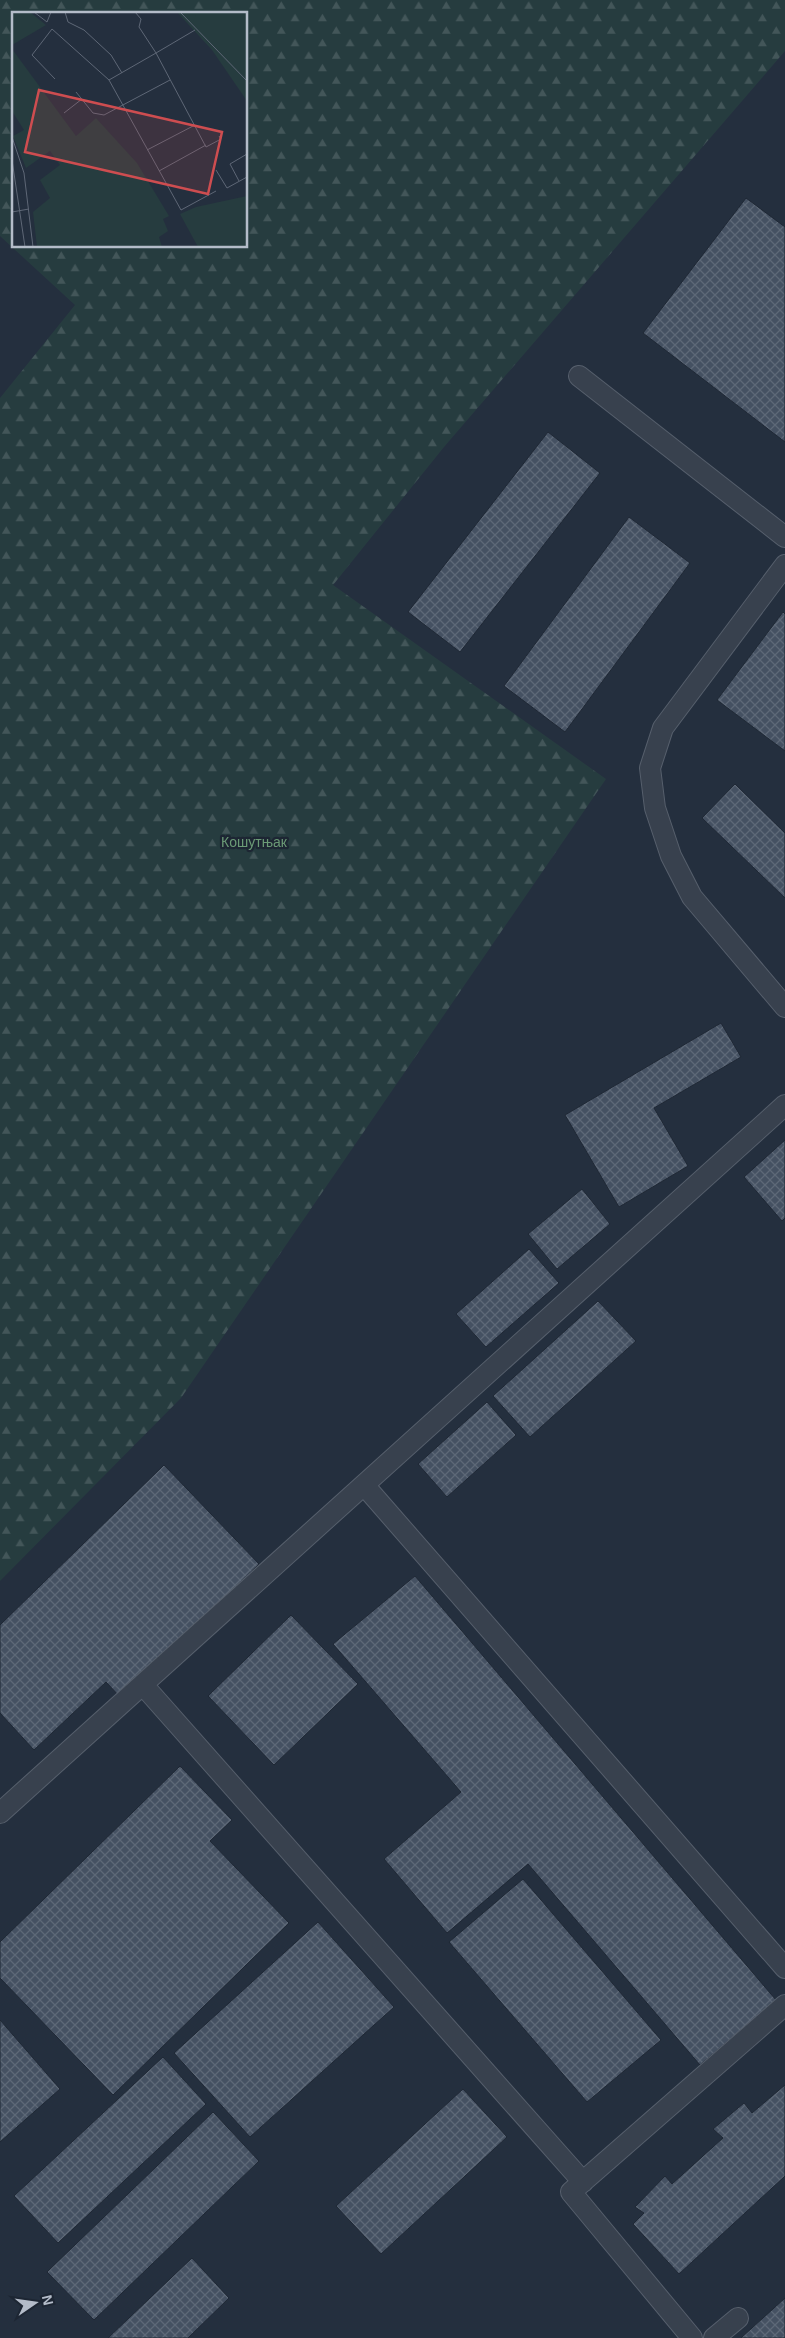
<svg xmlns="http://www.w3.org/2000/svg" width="785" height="2338" font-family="Helvetica,sans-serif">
	<defs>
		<pattern id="forest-firs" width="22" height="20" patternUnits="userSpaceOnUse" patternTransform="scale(1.25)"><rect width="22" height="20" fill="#263c3f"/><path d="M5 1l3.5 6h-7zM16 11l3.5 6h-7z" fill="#435659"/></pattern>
		<pattern id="building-cross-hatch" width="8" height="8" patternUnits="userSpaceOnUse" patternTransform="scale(1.25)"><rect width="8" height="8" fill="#455162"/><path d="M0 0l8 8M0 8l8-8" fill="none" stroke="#5d6877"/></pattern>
	</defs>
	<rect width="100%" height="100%" fill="#242f3e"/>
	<!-- forest -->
	<path fill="url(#forest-firs)" fill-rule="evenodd" d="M0 0H785V51L444 447 333 585 606 779 181 1398 0 1581V398L75 305 0 236ZM14 14H246V246H14Z"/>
	<!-- building -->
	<path fill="url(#building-cross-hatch)" stroke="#1f2835" d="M746 198 785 227V442L643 333Z
		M548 432 600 473 460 652 408 612Z
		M629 517 690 563 565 732 504 686Z
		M783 612 785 614V751L717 700Z
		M735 784 785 833V898L702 818Z
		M721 1023 741 1057 654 1108 688 1166 619 1207 565 1115Z
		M785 1140V1218L782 1221 744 1177Z
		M582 1189 610 1224 557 1269 528 1234Z
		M529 1249 559 1283 486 1347 456 1314Z
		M598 1301 636 1341 530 1437 493 1396Z
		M487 1402 516 1435 447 1497 418 1464Z
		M164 1465 259 1564 121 1698 106 1682 34 1750 0 1713V1625Z
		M415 1576 776 2000 700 2065 528 1864 447 1933 384 1859 461 1792 333 1644Z
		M291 1615 358 1684 274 1765 208 1696Z
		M180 1766 232 1820 210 1841 289 1923 113 2095 0 1978V1942Z
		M523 1879 661 2040 587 2102 449 1942Z
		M318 1922 394 2007 250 2137 174 2053Z
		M0 2020 60 2089 0 2142Z
		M163 2057 206 2104 58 2243 14 2196Z
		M785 2085V2176L679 2274 633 2224 644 2213 635 2207 665 2176 672 2184 723 2138 713 2129 744 2103 752 2113Z
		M463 2089 507 2137 381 2254 336 2206Z
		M213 2112 259 2161 94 2320 47 2272Z
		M192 2258 229 2298 188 2338H108Z
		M785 2298V2338H741Z"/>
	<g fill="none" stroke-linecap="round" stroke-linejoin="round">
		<defs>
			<path id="service" d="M579 376 785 537
				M785 565 663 728 650 768 655 808 671 856 692 897 785 1007
				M364 1485 785 1968
				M143 1685 583 2182
				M0 1813 785 1105
				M692 2338 571 2192 785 2005
				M714 2338 738 2318"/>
		</defs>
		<!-- service casing -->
		<use href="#service" stroke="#565f6c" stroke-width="22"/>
		<!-- service -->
		<use href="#service" stroke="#38414e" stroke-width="20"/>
	</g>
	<g text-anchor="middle" stroke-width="4.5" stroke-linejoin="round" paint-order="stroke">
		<!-- park labels -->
		<g font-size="14" fill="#6b9a76" stroke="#1d2633">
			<text x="254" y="847">Кошутњак</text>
		</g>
	</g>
	<!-- overview -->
	<g transform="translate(12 12)">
		<rect width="235" height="235" fill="#242f3e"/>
		<path d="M0 0H18L34 13 0 33ZM165 0H235V89L200 38ZM0 37 64 124 84 106 125 151 157 204 151 207 156 219 147 225 150 235H25L21 200 38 186 28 168 48 153 38 139 14 156 1 124 12 118 0 99ZM235 184V235H186L168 202 184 195Z" fill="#263c3f"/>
		<path d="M181 0H235V62L181 9 184 4Z" fill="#263c3f"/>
		<path fill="none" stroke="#5e6776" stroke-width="1" d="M22 0 35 10 39 0M53 0 56 10 72 18 99 43 110 61M123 0 129 7 127 15 144 41 183 18M168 0 235 69M43 67 20 43 40 17 97 68 144 41 194 135 209 127 207 124M97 68 169 198 204 179M64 80 81 101 92 103 158 68M52 101 70 87M0 125 12 161 21 235M135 138 183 113M0 148 13 235M204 158 215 176 235 165M147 159 194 133M227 169 218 152 235 142M0 200 17 197"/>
		<path fill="#ce4d50" fill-opacity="0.15" stroke="#ce4d50" stroke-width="2.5" d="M27 78 210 120 196 182 13 140Z"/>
		<rect width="235" height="235" fill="none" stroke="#b4bcc9" stroke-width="2.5"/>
	</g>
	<!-- north arrow -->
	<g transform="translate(35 2303) rotate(77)" stroke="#1d2633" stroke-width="4" paint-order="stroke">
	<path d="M0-4L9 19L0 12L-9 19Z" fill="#b4bcc9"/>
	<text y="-8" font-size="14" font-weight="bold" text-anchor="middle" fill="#b4bcc9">N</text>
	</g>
</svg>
